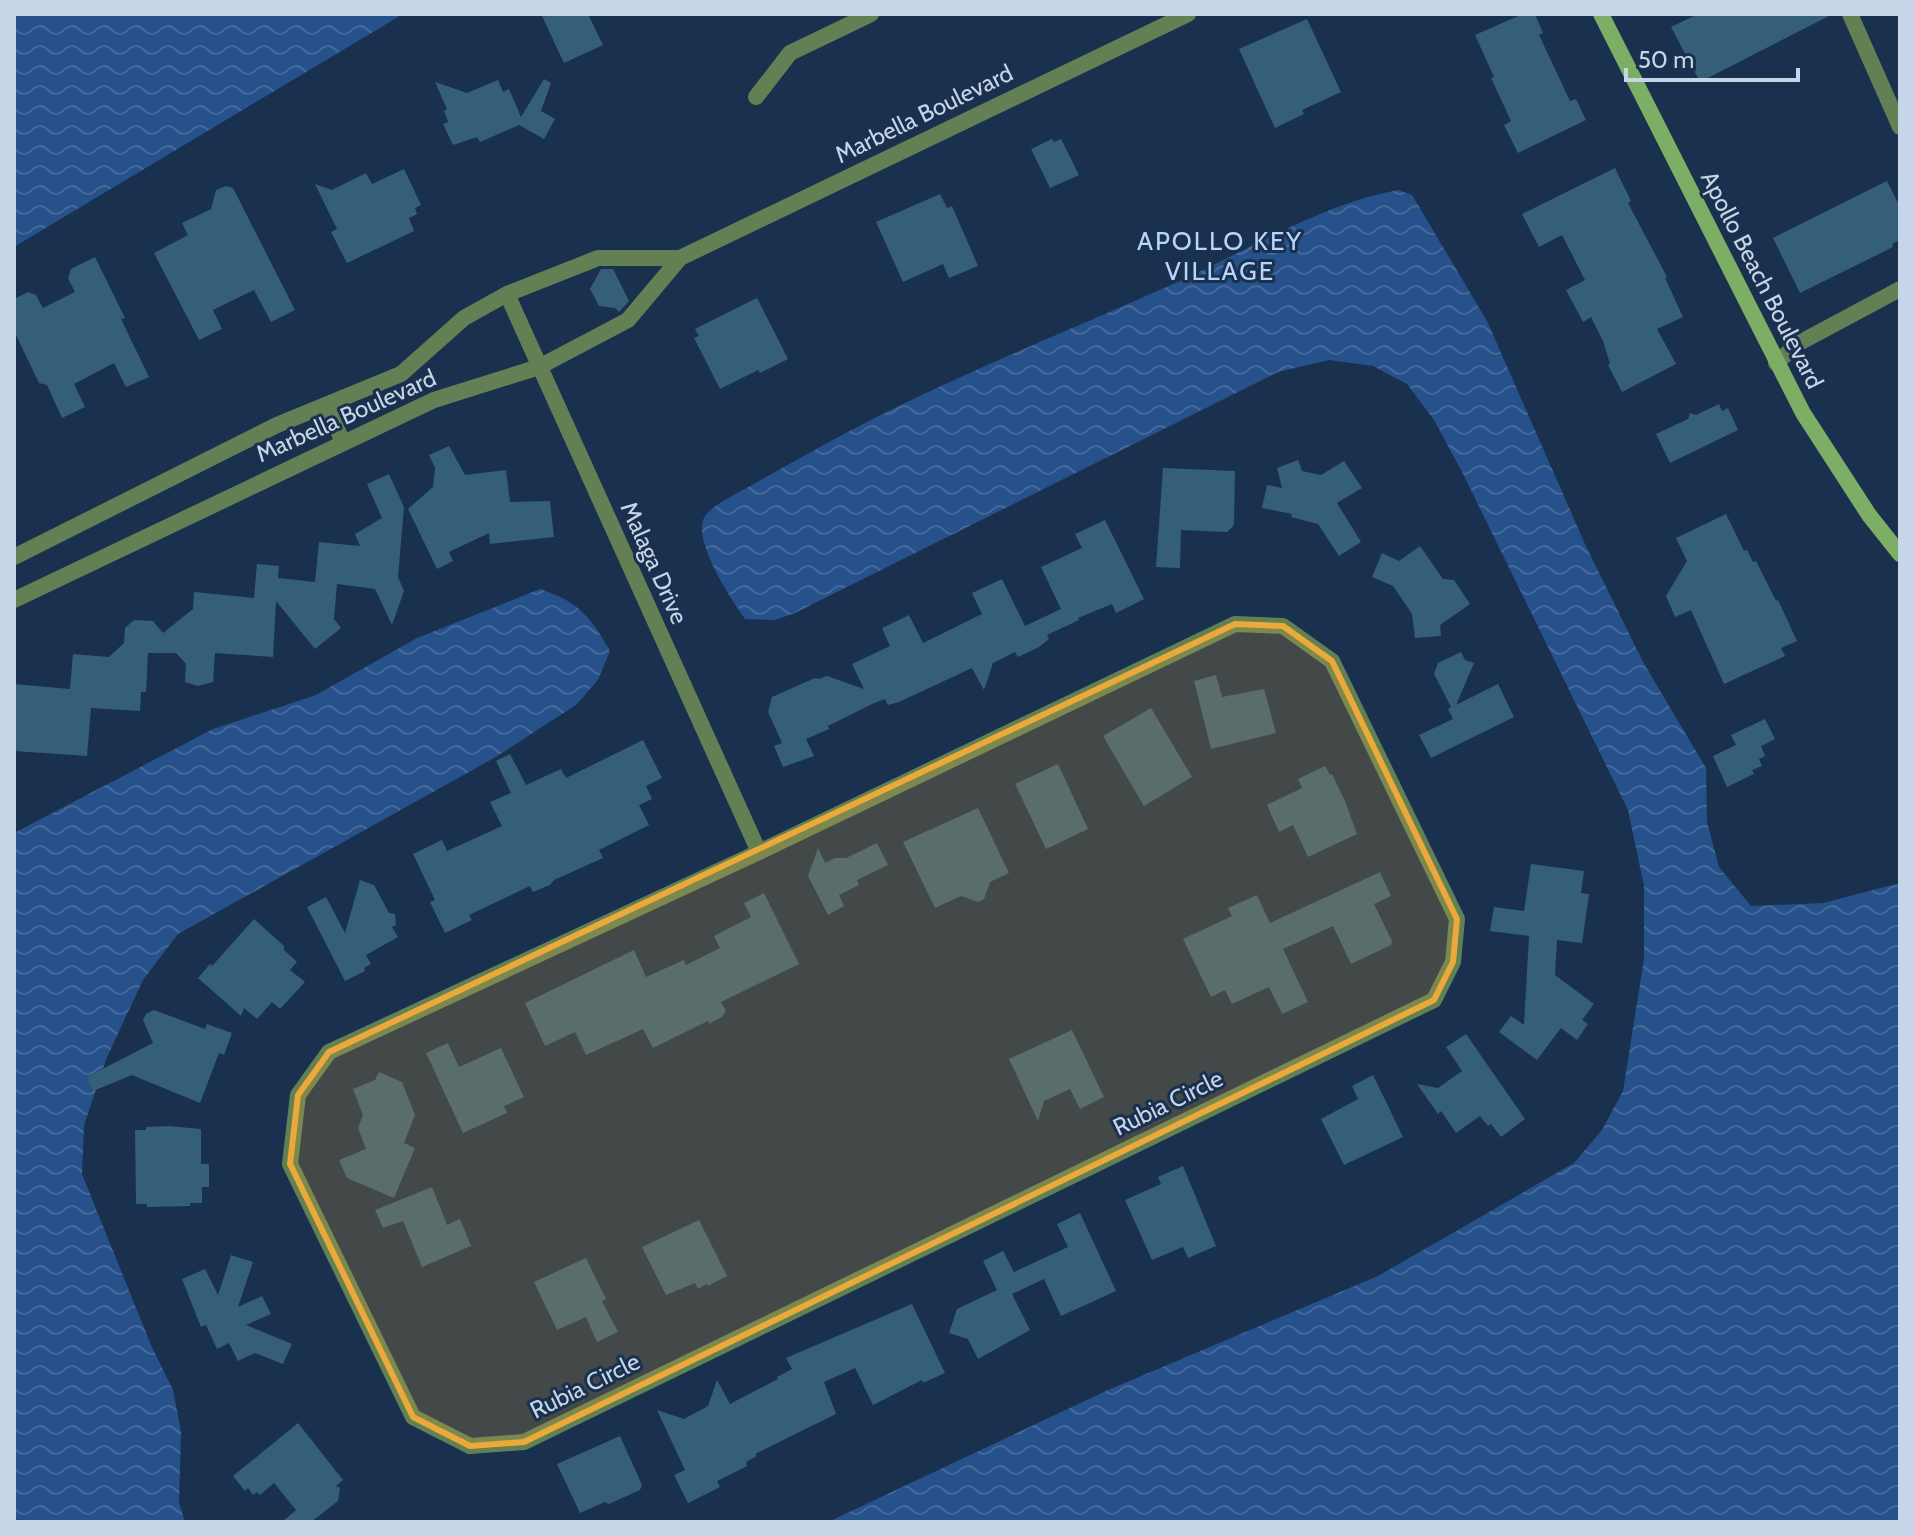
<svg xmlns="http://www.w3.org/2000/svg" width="1914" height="1536" font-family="Cabin,sans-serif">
	<defs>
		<pattern id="water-waves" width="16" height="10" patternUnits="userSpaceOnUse" patternTransform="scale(2)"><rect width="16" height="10" fill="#26518a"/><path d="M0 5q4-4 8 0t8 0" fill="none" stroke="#44699a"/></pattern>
	</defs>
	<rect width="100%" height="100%" fill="#19304e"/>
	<!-- water -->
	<path fill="url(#water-waves)" d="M14 14H403L14 247Z
		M1398 190 1412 195 1487 321 1585 544 1643 662 1706 768 1707 822 1719 867 1751 906 1823 903 1900 883V1522H828L1108 1390 1378 1276 1574 1163 1602 1130 1623 1091 1644 959V886L1628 810 1462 472 1434 420 1407 384 1373 366 1329 360 1278 372 795 613 775 620 745 619C730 597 696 547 703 520 706 512 715 507 721 502 767 477 813 450 859 426 964 372 1073 329 1180 281 1250 249 1322 204 1398 190Z
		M540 589C579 602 590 616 610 651L598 680 576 705 494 758 178 934 143 980 107 1057 84 1125 82 1174 151 1345 173 1390 181 1432 179 1502 185 1522H18L14 1517V833L213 729 316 695 417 638Z"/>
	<!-- building -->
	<path fill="#355f78" d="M541 14H588L603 45 564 63Z
		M1523 14H1535L1543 33 1539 35 1570 101 1576 99 1586 120 1518 153 1504 125 1511 121 1491 78 1494 77 1475 35Z
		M1698 14H1833L1700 82 1671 27Z
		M1307 19 1341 92 1302 110 1304 114 1275 128 1239 49Z
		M544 79 551 83 541 111 555 119 544 139 519 125 480 142 477 137 453 145 443 124 448 122 444 111 447 109 435 82 467 93 498 80 503 92 509 89 521 117Z
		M1052 139 1054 142 1061 139 1079 175 1050 188 1031 149Z
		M1615 168 1631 201 1628 203 1667 277 1665 278 1683 317 1657 329 1676 364 1622 392 1608 365 1610 364 1603 341 1591 317 1583 322 1566 290 1585 280 1562 235 1539 247 1522 214Z
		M404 169 421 205 415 208 417 214 409 218 414 231 347 263 331 232 337 229 315 184 332 190 366 173 372 184Z
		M1887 181 1900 207V240L1892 244 1893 247 1800 293 1773 238Z
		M226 186 233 188 295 310 271 322 254 290 213 310 222 329 199 340 154 253 188 235 182 223 211 209 216 190Z
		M940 194 947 208 952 206 978 266 949 278 943 264 903 282 876 222Z
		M95 257 125 318 121 319 149 377 126 387 114 363 74 384 85 407 62 418 47 385 39 383 14 331V299L28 292 36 295 43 308 75 292 68 278 71 269Z
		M601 269H613L629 301 619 312 615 308 599 306 590 289Z
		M757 298 788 359 760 373 758 370 720 389 694 338 699 336 695 329Z
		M1719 404 1722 411 1728 408 1738 430 1670 463 1656 434 1688 419 1690 413 1696 415Z
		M449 446 465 475 506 470 510 502 550 501 554 537 490 544 489 533 449 552 453 561 437 569 408 509 433 487 435 468 429 455Z
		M1298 460 1302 471 1321 475 1344 461 1362 488 1337 503 1361 542 1339 556 1318 524 1291 517 1292 514 1262 508 1267 485 1282 488 1277 468Z
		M1163 468 1235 471 1234 525 1227 532 1181 530 1180 568 1156 567Z
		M389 474 404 507 398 577 404 591 392 625 375 589 337 584 334 619 341 628 315 649 276 601 273 657 215 653 213 682 198 686 185 682 186 664 176 653H148L146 692H141L140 711 91 708 87 756 14 751V684L70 689 73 654 109 657 124 643 125 628 134 620 153 621 163 633 193 609 194 592 254 598 257 564 279 566 278 578 315 582 319 542 360 546 355 534 382 518 367 484Z
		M1726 514 1744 551 1747 550 1753 562 1756 561 1776 601 1778 600 1797 641 1781 648 1785 656 1724 684 1691 610 1675 617 1666 596 1687 561 1676 538Z
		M1105 520 1144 599 1116 613 1112 604 1078 618 1079 620 1047 635 1049 639 1039 647 1018 657 1015 652 993 663 984 690 972 668 899 702 888 705 885 699 872 704 828 726 829 729 806 739 814 756 783 767 774 746 782 743 768 712 772 697 815 678 819 679 827 676 864 689 852 664 890 646 882 628 909 615 923 643 982 614 972 593 1002 579 1025 626 1061 609 1041 567 1082 548 1075 534Z
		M1420 546 1443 579 1454 580 1470 604 1440 625 1441 636 1415 638 1412 614 1393 586 1372 577 1382 553 1399 561Z
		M1461 652 1465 660 1474 663 1456 705 1498 684 1514 717 1431 758 1419 735 1453 719 1448 709 1451 707 1434 674 1438 663Z
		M1216 675 1222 697 1264 689 1276 733 1211 749 1194 681Z
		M1151 708 1192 777 1144 806 1103 736Z
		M1765 719 1775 739 1761 746 1765 756 1759 759 1762 766 1752 770 1754 774 1727 787 1713 756 1736 745 1731 735Z
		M643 740 662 778 646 786 652 799 639 805 649 825 599 850 603 858 554 880 550 885 533 892 530 886 469 915 472 920 445 933 430 902 435 900 413 854 442 840 447 851 502 826 490 802 511 793 496 761 510 754 526 785 561 769 566 778Z
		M1058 764 1088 829 1046 849 1015 784Z
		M1325 766 1330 775 1332 774 1345 801 1357 834 1308 857 1293 825 1279 832 1267 805 1302 788 1298 779Z
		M978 808 1009 873 990 882 984 899 978 902 961 896 935 908 903 842Z
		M877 843 888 865 857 880 859 885 839 895 844 906 828 915 808 876 818 848 825 863 835 858H846Z
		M1531 864 1584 871 1581 893 1589 894 1582 943 1557 940 1555 975 1594 1004 1582 1020 1588 1024 1577 1040 1561 1028 1537 1060 1499 1032 1511 1016 1524 1025 1529 936 1490 931 1494 907 1524 911Z
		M1380 872 1391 896 1374 904 1392 941 1391 945 1351 964 1333 926 1283 949 1308 1002 1282 1014 1269 987 1232 1004 1225 990 1211 997 1183 939 1232 916 1228 908 1257 895 1270 923Z
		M360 880 374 885 389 913 395 914 396 925 392 927 398 937 366 955 371 964 364 968 365 971 345 981 307 907 326 897 345 933Z
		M764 893 799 964 721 1002 726 1011 722 1017 709 1024 708 1021 653 1048 643 1029 586 1055 575 1032 545 1046 525 1003 634 950 646 977 684 960 686 965 720 948 714 936 751 917 744 903Z
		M254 919 284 946V950L297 962 290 970 305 982 280 1009 272 1002 257 1019 244 1008 241 1016 198 978 210 964 212 966Z
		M154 1010 205 1029 207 1024 232 1033 224 1055 219 1053 200 1103 132 1075 93 1091 87 1077 153 1043 143 1020 146 1014Z
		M1072 1030 1104 1097 1080 1109 1070 1089 1044 1101 1038 1121 1009 1059Z
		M1466 1034 1525 1119 1501 1137 1491 1124 1488 1126 1480 1116 1456 1133 1441 1111 1438 1114 1417 1084 1438 1088 1462 1071 1446 1047Z
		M448 1043 459 1067 501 1048 524 1097 504 1106 507 1113 463 1133 426 1053Z
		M379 1072 402 1082 415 1115 404 1143 415 1148 394 1198 347 1178 339 1160 366 1149 358 1128 363 1115 353 1089 375 1080Z
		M1373 1075 1403 1137 1344 1165 1321 1119 1358 1099 1352 1086Z
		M169 1126 201 1129V1164H209V1187H202V1203H190V1206L147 1207V1204H136L135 1130H146V1127Z
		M1183 1166 1216 1246 1188 1258 1183 1247 1152 1260 1125 1200 1161 1184 1158 1177Z
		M432 1187 447 1225 460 1219 471 1246 422 1267 403 1221 383 1228 375 1210Z
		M1080 1213 1116 1291 1061 1316 1044 1279 1012 1294 1030 1330 978 1359 968 1339 949 1333 957 1309 997 1290 983 1261 1003 1251 1014 1272 1068 1247 1057 1224Z
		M699 1220 727 1276 708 1286 707 1284 698 1289 695 1283 666 1295 642 1247Z
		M231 1255 253 1262 238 1307 262 1296 271 1314 246 1325 292 1344 283 1364 255 1353 238 1361 229 1343 217 1349 206 1325 201 1327 182 1279 205 1269 218 1295Z
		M586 1258 606 1299 602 1301 618 1332 597 1342 586 1317 557 1330 534 1282Z
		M912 1304 945 1373 923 1383 922 1380 873 1405 855 1368 824 1382 836 1414 755 1454 757 1456 746 1462 747 1466 717 1481 720 1487 688 1503 674 1475 685 1470 657 1410 684 1419 708 1406 717 1380 730 1404 778 1379 777 1377 792 1369 786 1358Z
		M298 1423 343 1480 336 1486 340 1488 338 1501 311 1522H282L296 1510 274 1483 260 1495 257 1492 253 1495 248 1488 245 1491 233 1476Z
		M620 1436 642 1485 640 1490 609 1504 605 1502 580 1513 557 1464Z"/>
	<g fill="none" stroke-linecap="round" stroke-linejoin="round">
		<!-- minor -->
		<path stroke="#628054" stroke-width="16" d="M1850 14 1900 127
			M756 97 790 53 871 14
			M507 294 759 852
			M1776 363 1799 343 1900 289
			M326 405 343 442
			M14 557 277 425 401 374 464 318 507 294 598 258H680
			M14 600 434 400 539 367 628 320 680 258 1188 14
			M1235 624 1283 626 1332 661 1457 919 1453 962 1434 1000 524 1442 470 1446 413 1417 290 1164 298 1095 329 1052 759 852Z"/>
		<!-- secondary -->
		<path stroke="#7dae66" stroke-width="16" d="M1601 14 1803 413 1869 515 1900 554"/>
	</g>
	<!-- marked area -->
	<path fill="#eba939" fill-opacity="0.2" stroke="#eba939" stroke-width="6" stroke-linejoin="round" d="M1235 624 1283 626 1332 661 1457 919 1453 962 1434 1000 524 1442 470 1446 413 1417 290 1164 298 1095 329 1052Z"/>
	<g text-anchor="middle" stroke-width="6" stroke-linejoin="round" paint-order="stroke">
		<!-- street labels -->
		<g font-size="24" fill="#c7d5e8" stroke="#19304e">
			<text transform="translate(924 114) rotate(-26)" y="8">Marbella Boulevard</text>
			<text transform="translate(1762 280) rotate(63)" y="8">Apollo Beach Boulevard</text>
			<text transform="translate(346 416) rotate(-24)" y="8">Marbella Boulevard</text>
			<text transform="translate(654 563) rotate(66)" y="8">Malaga Drive</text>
			<text transform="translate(1168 1103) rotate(-26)" y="8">Rubia Circle</text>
			<text transform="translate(585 1386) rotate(-26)" y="8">Rubia Circle</text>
		</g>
		<!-- neighbourhood labels -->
		<g font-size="26" letter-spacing="2" fill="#b8d4fb" stroke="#19304e">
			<text x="1220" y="250">APOLLO KEY<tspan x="1220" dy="30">VILLAGE</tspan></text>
		</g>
	</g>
	<!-- border -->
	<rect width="1914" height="1536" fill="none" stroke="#c7d5e8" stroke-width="32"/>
	<!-- scale -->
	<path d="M1626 68v12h172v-12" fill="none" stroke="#c7d5e8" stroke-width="4"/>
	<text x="1638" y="68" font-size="24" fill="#c7d5e8" stroke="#19304e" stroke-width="6" paint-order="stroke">50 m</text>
</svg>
